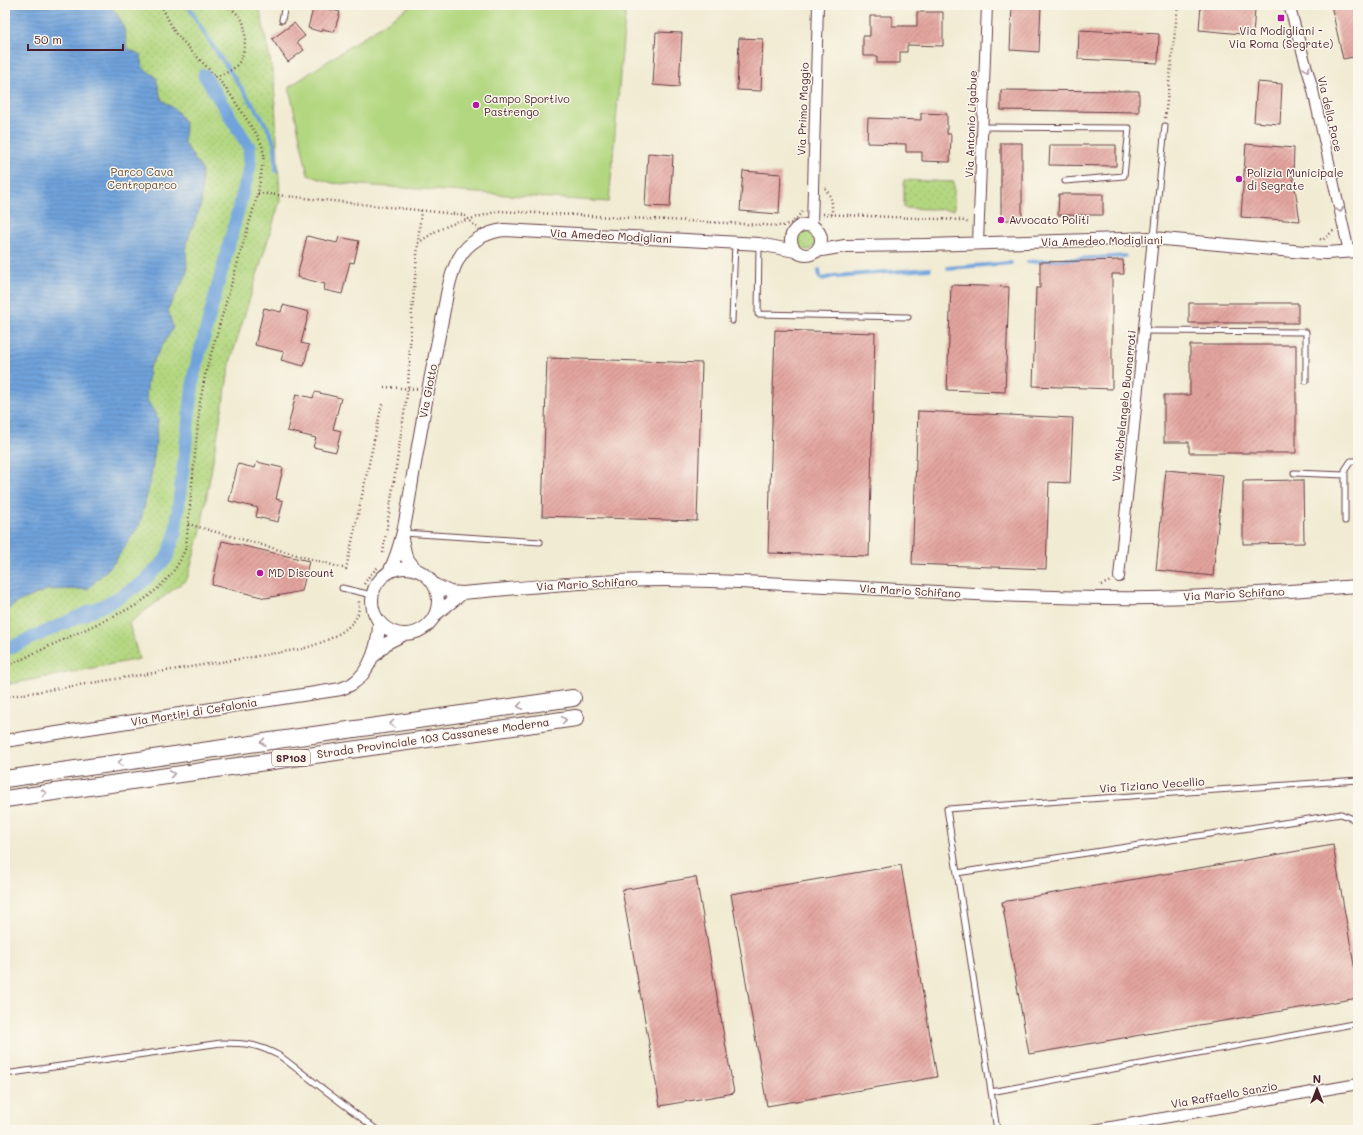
<svg xmlns="http://www.w3.org/2000/svg" width="1363" height="1135" font-family="Mali,sans-serif">
	<defs>
		<pattern id="green-dots" width="8" height="8" patternUnits="userSpaceOnUse"><rect width="8" height="8" fill="#b3d780"/><path d="M2 2h.1M6 6h.1" fill="none" stroke="#9bb86f" stroke-width="1.8" stroke-linecap="round"/></pattern>
		<pattern id="water-rules" width="6" height="5" patternUnits="userSpaceOnUse"><rect width="6" height="5" fill="#6fa3db"/><path d="M0 2.5h6" fill="none" stroke="#5d84b2"/></pattern>
		<pattern id="building-hatch" width="6" height="6" patternUnits="userSpaceOnUse"><rect width="6" height="6" fill="#e3a49f"/><path d="M-1 1l2-2M0 6l6-6M5 7l2-2" fill="none" stroke="#ba8582"/></pattern>
	</defs>
	<rect width="100%" height="100%" fill="#fbf7ec"/>
	<filter id="ink" filterUnits="userSpaceOnUse"><feTurbulence type="fractalNoise" baseFrequency=".025" numOctaves="2"/><feDisplacementMap in="SourceGraphic" scale="8" xChannelSelector="R" yChannelSelector="G"/><feConvolveMatrix kernelMatrix="1 2 1 2 8 2 1 2 1" color-interpolation-filters="sRGB"/></filter>
	<filter id="wash" filterUnits="userSpaceOnUse"><feTurbulence type="fractalNoise" baseFrequency=".012" numOctaves="4" result="noise"/><feDisplacementMap in="SourceGraphic" scale="16" xChannelSelector="R" yChannelSelector="G"/><feGaussianBlur stdDeviation="0.9" result="paint"/><feColorMatrix in="noise" values="0 0 0 0 0 0 0 0 0 0 0 0 0 0 0 0 0 1.4 0 .05"/><feComposite in="paint" operator="in"/></filter>
	<g filter="url(#wash)">
		<rect width="100%" height="100%" fill="#f1ebd3"/>
		<!-- green -->
		<path fill="url(#green-dots)" stroke="#7e7b56" d="M5 5H259L274 80 280 201 231 359 200 534 187 579 129 623 139 659 5 685Z
			M904 180 954 182V210L904 208Z
			M796 240a10 10 0 1 1 20 0a10 10 0 1 1-20 0Z"/>
		<!-- pitch -->
		<path fill="#b3d780" stroke="#7e7b56" d="M412 5H626L609 202 332 183 308 175 289 87Z"/>
		<!-- water -->
		<path fill="url(#water-rules)" stroke="#5c6183" d="M5 5H109C123 20 125 28 127 48L141 55 143 68 156 77 161 99 177 111 185 123 184 143 202 170 201 205 186 244 187 274 168 309 173 328 149 368 146 398 158 419 156 442 150 483 140 524 113 564 88 589 47 590 18 602 5 611Z"/>
		<g fill="none" stroke-linecap="round" stroke-linejoin="round">
			<!-- stream -->
			<path stroke="#6fa3db" stroke-width="4" d="M188 5C205 38 228 67 248 98 258 112 269 127 274 143 276 152 276 162 276 171
				M1028 262 1125 256
				M948 268 1011 263
				M819 270 820 278 822 279 834 276 930 269"/>
			<!-- canal -->
			<path stroke="#6fa3db" stroke-width="13" d="M5 650 111 602 143 582 166 559 175 535 194 374 250 166 249 147 204 75"/>
		</g>
		<g id="blocks">
			<!-- building -->
			<path fill="url(#building-hatch)" d="M314 5H329L328 9 340 12 334 32 323 29 322 32 308 28Z
				M1012 5H1041L1039 52 1010 50Z
				M1201 5 1255 9 1253 35 1199 30Z
				M1331 5H1354L1358 23V56L1343 59Z
				M917 12H943V46L907 45V52H900V63H877V56H863V36H870V16H892V26H917Z
				M294 23 305 36 297 42 304 50 288 62 272 39Z
				M1079 30 1159 34 1158 63 1078 59Z
				M656 32 682 33 679 87 653 85Z
				M739 38 763 39 761 91 737 90Z
				M1257 82 1282 84 1280 124 1254 122Z
				M1001 90 1139 91V112L1001 110Z
				M921 113 947 114V134H951L950 162 922 161V152H906V144L867 143 868 118 921 120Z
				M1001 143H1022V220H1001Z
				M1246 144 1294 148 1293 175 1300 221 1241 217Z
				M1050 145H1116V166L1049 165Z
				M648 153 673 155 670 207 645 206Z
				M743 171 781 174 779 214 740 211Z
				M1059 194H1103V215H1058Z
				M307 236 337 243 339 237 359 241 354 263 350 262 342 294 324 290 325 284 297 277Z
				M1123 260 1124 274H1112V389L1033 386 1036 288H1040V262Z
				M951 285 1009 287 1005 392 947 390Z
				M1189 303H1298V323H1189Z
				M283 305 309 312 301 343 309 345 304 366 281 360 284 352 255 345 264 308 281 312Z
				M775 330 875 333 869 556 768 553Z
				M1190 345H1296V453H1189V442H1164V395H1190Z
				M547 358 702 363 697 521 542 516Z
				M315 392 341 398 333 429 341 431 336 452 313 447 316 438 287 431 296 394 313 398Z
				M918 411 1073 418 1070 483 1049 482 1046 569 912 564Z
				M257 462 283 468 276 499 283 501 278 522 256 517 258 508 229 501 238 464 255 468Z
				M1166 470 1223 475 1213 576 1156 570Z
				M1303 480 1304 543 1243 544V481Z
				M222 541 309 561 302 591 266 598 212 585Z
				M1333 845 1358 988V998L1029 1054 1002 902Z
				M901 865 937 1077 767 1106 731 894Z
				M696 877 734 1093 660 1106 622 890Z"/>
		</g>
	</g>
	<g filter="url(#ink)">
		<use href="#blocks" fill-opacity="0" stroke="#633e44" stroke-width="1"/>
		<g fill="none" stroke-linecap="round" stroke-linejoin="round">
			<defs>
				<path id="service" d="M282 20 285 5
					M983 127 1129 128 1124 176 1065 181
					M1154 237 1165 126
					M759 245 758 314 908 317
					M732 321 735 243
					M1144 331 1306 332V381
					M1294 473 1345 475
					M1345 521V470L1351 461H1358
					M403 533 540 542
					M342 588 372 595
					M957 873 947 809 1358 780
					M5 1074 221 1043C246 1043 257 1044 280 1056L377 1130
					M991 1092 1358 1023
					M997 1130 957 873 1341 814 1358 821"/>
				<path id="minor" d="M1289 5 1312 86 1349 252
					M812 226 818 5
					M978 243 987 5
					M1119 577 1153 238
					M1094 1130 1358 1084"/>
				<path id="tertiary" d="M791 240a15 15 0 1 1 30 0a15 15 0 1 1-30 0Z
					M816 251 845 246 927 245 1153 238 1304 252 1326 253 1358 251
					M402 539 406 557 416 570
					M372 601a33 33 0 1 1 66 0a33 33 0 1 1-66 0Z
					M389 572C405 540 408 503 414 469 422 421 431 373 441 325 446 303 448 277 459 258 468 242 486 232 504 230L759 244 795 251
					M433 584 450 592 463 593C530 587 597 580 665 580 827 582 989 600 1151 598 1220 597 1289 591 1358 586
					M436 614 463 593
					M374 656 387 643 403 635
					M5 741 341 689C345 687 349 686 352 684 371 672 379 642 379 622"/>
				<path id="trunk" d="M5 779 573 698
					M5 799 576 718"/>
			</defs>
			<!-- service casing -->
			<use href="#service" stroke="#633e44" stroke-width="7"/>
			<!-- minor casing -->
			<use href="#minor" stroke="#633e44" stroke-width="12"/>
			<!-- tertiary casing -->
			<use href="#tertiary" stroke="#633e44" stroke-width="14"/>
			<!-- trunk casing -->
			<use href="#trunk" stroke="#633e44" stroke-width="18"/>
			<!-- path -->
			<path stroke="#633e44" stroke-width="2.5" stroke-dasharray="1 3" stroke-linecap="butt" d="M161 5 175 33 216 77
				M1165 118 1178 5
				M825 188C833 200 832 200 832 215
				M258 193 464 215 477 228
				M823 214 961 220 969 223
				M1320 239 1323 240 1334 230
				M418 243 436 231 452 224 499 211 782 226 792 223 802 212
				M384 387 417 389
				M188 524 346 569 382 404
				M383 553 408 388 411 323 421 210
				M364 584 370 575 378 567
				M1101 585 1111 581
				M5 667 135 606C158 590 176 574 186 547L200 402 206 371 258 193 264 155 262 145 257 135 226 88 216 77C222 74 230 72 235 67 245 59 248 31 242 20 239 15 232 9 227 5
				M5 697 301 649C318 645 349 633 357 616 359 612 359 605 359 600"/>
			<!-- service -->
			<use href="#service" stroke="#fff" stroke-width="5"/>
			<!-- minor -->
			<use href="#minor" stroke="#fff" stroke-width="10"/>
			<!-- tertiary -->
			<use href="#tertiary" stroke="#fff" stroke-width="12"/>
			<!-- trunk -->
			<use href="#trunk" stroke="#fff" stroke-width="16"/>
		</g>
		<!-- one-way arrows -->
		<defs><path id="oneway-chevron" d="M-2-3.5L2.5 0L-2 3.5" fill="none" stroke-width="1.6" stroke-linecap="round" stroke-linejoin="round"/></defs>
		<g stroke="#ae9aa0">
			<use href="#oneway-chevron" transform="translate(1307 69) rotate(74)"/>
			<use href="#oneway-chevron" transform="translate(1340 210) rotate(78)"/>
			<use href="#oneway-chevron" transform="translate(520 706) rotate(172)"/>
			<use href="#oneway-chevron" transform="translate(564 720) rotate(-8)"/>
			<use href="#oneway-chevron" transform="translate(392 724) rotate(172)"/>
			<use href="#oneway-chevron" transform="translate(263 742) rotate(172)"/>
			<use href="#oneway-chevron" transform="translate(120 763) rotate(172)"/>
			<use href="#oneway-chevron" transform="translate(172 774) rotate(-8)"/>
			<use href="#oneway-chevron" transform="translate(44 793) rotate(-8)"/>
		</g>
	</g>
	<!-- markers -->
	<g fill="#b5179e" stroke="#fbf7ec" stroke-width="1.5">
		<rect x="1277" y="14" width="8" height="8" rx="2"/>
		<circle cx="476" cy="105" r="4"/>
		<circle cx="1239" cy="179" r="4"/>
		<circle cx="1001" cy="220" r="4"/>
		<circle cx="260" cy="573" r="4"/>
	</g>
	<g text-anchor="middle" stroke-width="3" stroke-linejoin="round" paint-order="stroke">
		<!-- shield labels -->
		<rect fill="#fbf7ec" stroke="#7f6065" stroke-width="1" x="272" y="750" width="38" height="16" rx="3"/>
		<g font-size="10" font-weight="bold" fill="#4a1f2b">
			<text x="291" y="762">SP103</text>
		</g>
		<!-- poi labels -->
		<g font-size="11" fill="#4a1f2b" stroke="#fbf7ec" text-anchor="start">
			<text x="1281" y="35" text-anchor="middle">Via Modigliani -<tspan x="1281" dy="13">Via Roma (Segrate)</tspan></text>
			<text x="484" y="103">Campo Sportivo<tspan x="484" dy="13">Pastrengo</tspan></text>
			<text x="1247" y="177">Polizia Municipale<tspan x="1247" dy="13">di Segrate</tspan></text>
			<text x="1009" y="224">Avvocato Politi</text>
			<text x="268" y="577">MD Discount</text>
		</g>
		<!-- street labels -->
		<g font-size="11" fill="#4a1f2b" stroke="#fbf7ec">
			<text transform="translate(803 109) rotate(-88)" y="4">Via Primo Maggio</text>
			<text transform="translate(1330 114) rotate(77)" y="4">Via della Pace</text>
			<text transform="translate(971 124) rotate(-88)" y="4">Via Antonio Ligabue</text>
			<text transform="translate(611 236) rotate(3)" y="4">Via Amedeo Modigliani</text>
			<text transform="translate(1102 241) rotate(-1)" y="4">Via Amedeo Modigliani</text>
			<text transform="translate(428 391) rotate(-79)" y="4">Via Giotto</text>
			<text transform="translate(1124 406) rotate(-84)" y="4">Via Michelangelo Buonarroti</text>
			<text transform="translate(587 584) rotate(-3)" y="4">Via Mario Schifano</text>
			<text transform="translate(910 591) rotate(3)" y="4">Via Mario Schifano</text>
			<text transform="translate(1234 594) rotate(-3)" y="4">Via Mario Schifano</text>
			<text transform="translate(194 712) rotate(-9)" y="4">Via Martiri di Cefalonia</text>
			<text transform="translate(433 738) rotate(-8)" y="4">Strada Provinciale 103 Cassanese Moderna</text>
			<text transform="translate(1152 785) rotate(-4)" y="4">Via Tiziano Vecellio</text>
			<text transform="translate(1224 1095) rotate(-10)" y="4">Via Raffaello Sanzio</text>
		</g>
		<!-- park labels -->
		<g font-size="11" fill="#644d40" stroke="#fbf7ec">
			<text x="142" y="176">Parco Cava<tspan x="142" dy="13">Centroparco</tspan></text>
		</g>
	</g>
	<!-- margin -->
	<rect width="1363" height="1135" fill="none" stroke="#fbf7ec" stroke-width="20"/>
	<!-- north arrow -->
	<g transform="translate(1317 1089)" stroke="#fbf7ec" stroke-width="3" paint-order="stroke">
	<path d="M0-3L7 15L0 10L-7 15Z" fill="#4a1f2b"/>
	<text y="-6" font-size="11" font-weight="bold" text-anchor="middle" fill="#4a1f2b">N</text>
	</g>
	<!-- scale -->
	<path d="M28 44v6h95v-6" fill="none" stroke="#4a1f2b" stroke-width="2"/>
	<text x="34" y="44" font-size="12" fill="#4a1f2b" stroke="#fbf7ec" stroke-width="3" paint-order="stroke">50 m</text>
</svg>
